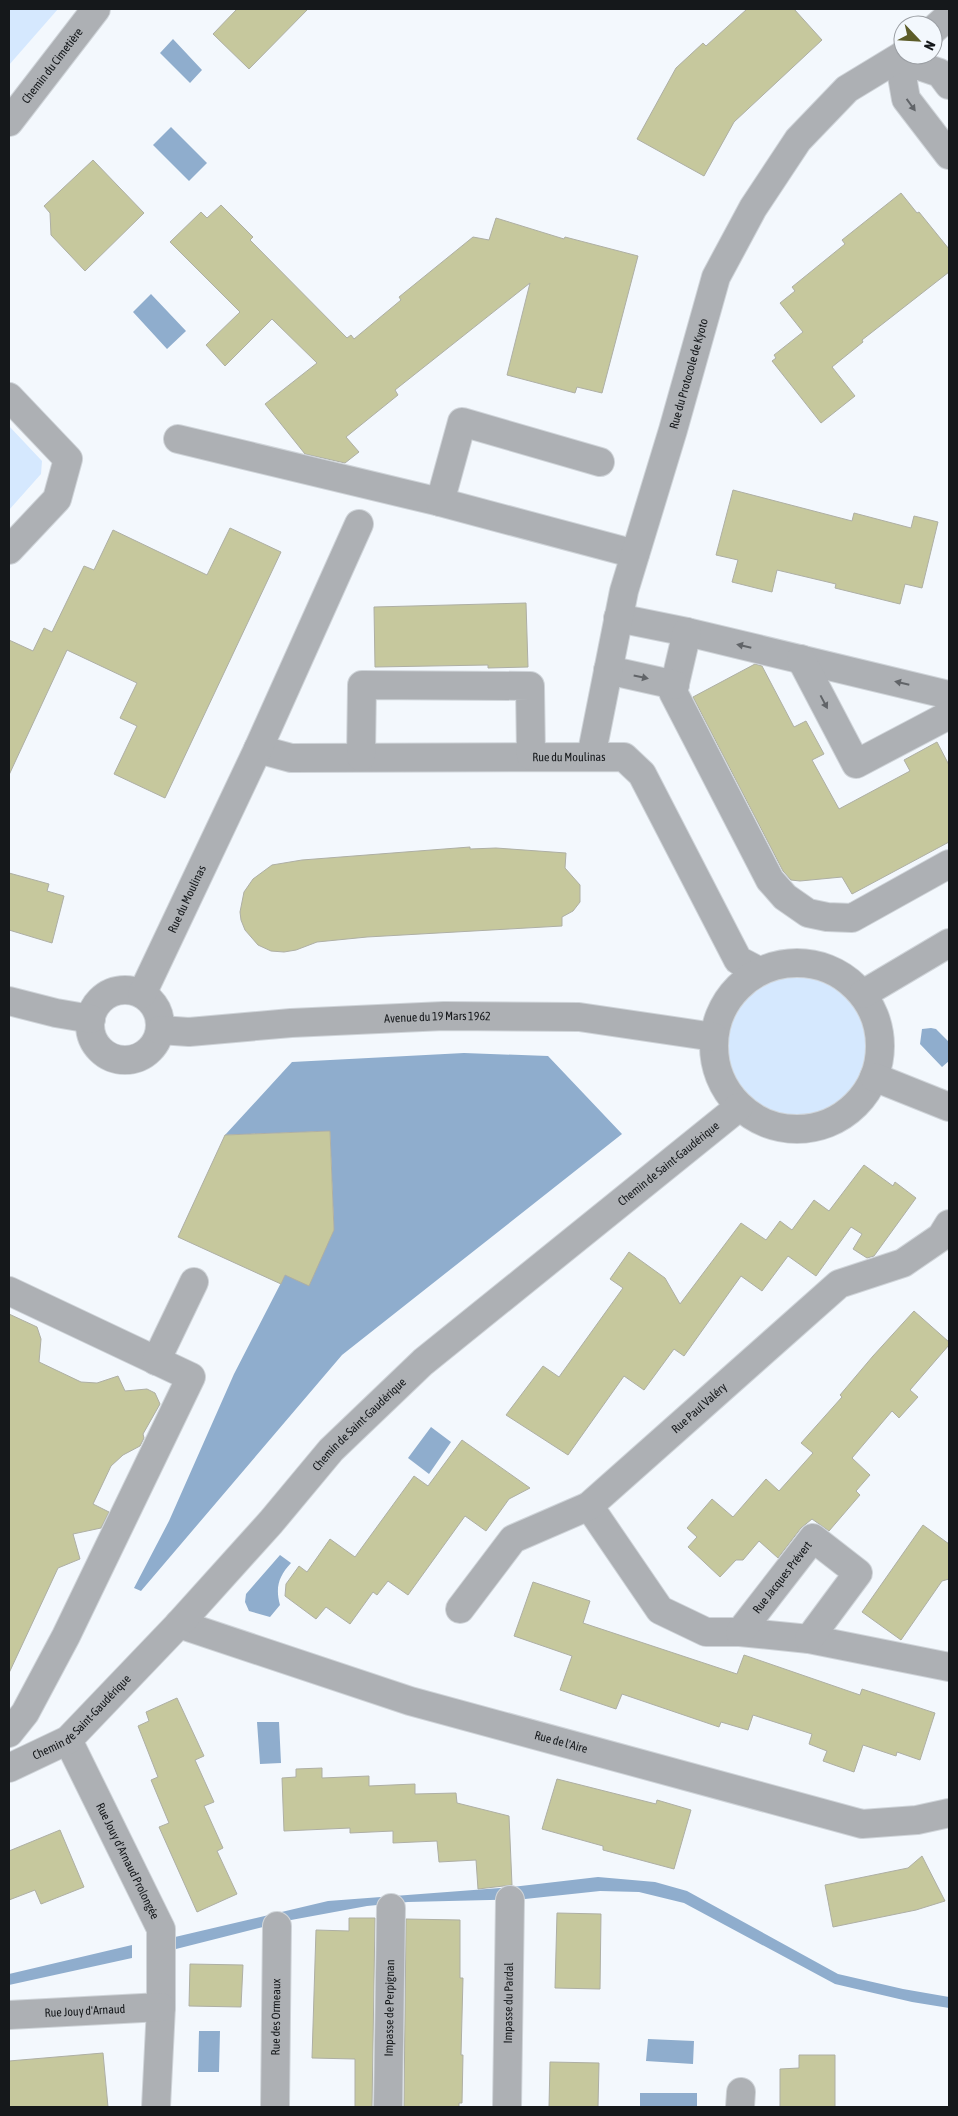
<svg xmlns="http://www.w3.org/2000/svg" width="958" height="2116" font-family="'Asap Condensed',sans-serif">
	<rect width="100%" height="100%" fill="#f3f8fd"/>
	<!-- green -->
	<path fill="#d5e8fe" d="M9 9H58L9 65Z
		M9 426 42 461 41 474 9 510Z
		M714 1046a83 83 0 1 1 166 0a83 83 0 1 1-166 0Z"/>
	<!-- water -->
	<path fill="#8fadcd" d="M173 39 202 70 190 83 160 53Z
		M171 127 207 163 189 181 153 145Z
		M151 294 186 331 167 349 133 312Z
		M931 1028 936 1029 949 1042V1061L942 1067 920 1044 922 1029Z
		M464 1053 548 1056 622 1134 342 1355 141 1591 134 1588 169 1521 234 1374 285 1275 334 1230 330 1131 225 1135 292 1062Z
		M431 1427 451 1442 429 1474 408 1458Z
		M280 1555 291 1563C279 1576 275 1587 280 1605L270 1617 249 1611 245 1602 246 1594Z
		M257 1722H279L281 1763 260 1764Z
		M598 1877 655 1882 687 1891 838 1974 903 1989 949 1997V2008L912 2002 835 1984 684 1903 639 1892 600 1891 525 1899 408 1902 367 1906 291 1920 176 1949 175 1937 328 1901 512 1887Z
		M132 1945V1958L9 1985V1974Z
		M199 2031H220L219 2072H198Z
		M648 2039 694 2041 693 2064 646 2061Z
		M640 2093H697V2107H640Z"/>
	<!-- building -->
	<path fill="#c6c89d" stroke="#aeafa4" d="M237 9H308L249 69 213 34Z
		M747 9H794L822 40 734 122 704 176 637 139 676 68 703 43 706 46Z
		M93 160 144 213 85 271 51 235 50 213 44 206Z
		M901 193 917 213 919 212 949 249V272L862 340 863 342 832 367 855 396 821 423 772 361 776 358 774 355 803 332 780 303 795 291 792 287 845 244 842 240Z
		M221 205 253 237 250 240 347 338 351 335 354 339 401 300 399 297 473 237 489 240 496 218 564 239 565 237 638 256 602 393 577 387 575 393 507 375 530 283 395 390 398 395 346 437 359 452 345 463 305 454 265 404 317 363 272 319 225 366 206 345 240 312 170 242 201 212 207 218Z
		M733 490 852 521 854 513 911 528 914 516 938 522 922 588 905 584 900 604 835 588 836 584 777 570 772 592 732 582 738 560 716 555Z
		M230 528 281 552 165 798 114 774 137 726 120 718 137 683 67 650 9 775V640L33 651 44 628 52 632 84 566 94 570 113 530 207 575Z
		M526 603 528 667 488 668V665L375 667 374 607Z
		M755 664 762 666 794 727 806 721 824 754 812 760 839 809 910 771 904 760 937 742 949 765V842L852 894 842 877 800 881 791 880 783 871 693 697Z
		M470 847V849L496 848 566 853 565 868 580 885V902L573 911 562 917V926L367 937 317 942 296 950 284 952 271 951 258 945 245 930 241 920 240 912 244 892 253 879 272 865 302 860Z
		M9 873 49 884 47 891 64 896 52 943 9 930Z
		M330 1131 334 1230 309 1286 285 1275 281 1284 178 1237 225 1135Z
		M864 1165 893 1186 895 1182 916 1198 874 1256 867 1258 853 1249 862 1234 851 1227 816 1276 788 1256 762 1291 741 1276 684 1356 674 1349 644 1390 624 1376 568 1455 506 1415 543 1366 559 1377 623 1288 610 1279 629 1252 665 1278 680 1304 741 1223 766 1240 780 1221 792 1230 814 1200 829 1211Z
		M914 1311 949 1342V1345L910 1390 918 1397 899 1418 892 1411 852 1458 870 1475 856 1491 860 1495 829 1531 812 1519 801 1528 778 1558 759 1541 743 1560H736L720 1577 688 1547 697 1537 687 1528 712 1499 733 1517 766 1479 779 1491 813 1453 801 1443 842 1397 840 1395 873 1356Z
		M9 1314 37 1327 41 1339 39 1362 81 1382 97 1383 118 1376 125 1391 147 1389 155 1393 160 1404 143 1434 144 1438 140 1446 123 1455 111 1466 93 1504 109 1512 101 1528 73 1534 80 1559 58 1568 9 1673Z
		M462 1440 530 1488 509 1499 486 1531 465 1516 408 1595 388 1581 377 1595 373 1592 350 1624 326 1607 316 1619 285 1596 286 1584 299 1566 307 1572 330 1539 355 1557 414 1476 428 1486Z
		M923 1525 949 1544V1579L942 1581 901 1640 862 1612Z
		M533 1582 590 1601 583 1623 737 1674 744 1655 860 1695 862 1689 935 1713 920 1760 897 1752 896 1756 863 1745 854 1772 823 1761 827 1751 809 1744 812 1734 753 1715 748 1730 721 1722 719 1727 622 1694 616 1709 560 1690 572 1656 514 1636Z
		M177 1698 204 1756 195 1760 214 1802 204 1806 223 1848 217 1851 237 1894 197 1912 159 1827 169 1823 151 1780 158 1777 138 1726 149 1721 146 1712Z
		M322 1768V1778L369 1776V1786L415 1784V1794L456 1793 457 1803 509 1816 512 1885 478 1889 476 1860 439 1862 437 1841 393 1843V1831L350 1833V1828L284 1831 282 1778 296 1777V1769Z
		M557 1779 656 1804 657 1800 691 1810 674 1869 603 1850V1846L542 1829Z
		M60 1830 84 1887 41 1904 35 1890 9 1900V1851Z
		M922 1856 945 1901 916 1910 833 1927 825 1885 908 1868Z
		M557 1913 601 1914 600 1989 555 1988Z
		M349 1918H375L372 2107H355V2059L312 2058 316 1930 349 1931Z
		M406 1919 460 1920V1978H463L461 2055H463L462 2103H459V2107H404Z
		M190 1964 243 1965 241 2007 189 2006Z
		M103 2053 108 2107H9V2061Z
		M799 2055H835V2107H780V2069L799 2068Z
		M550 2062 599 2063 598 2107H549Z"/>
	<g fill="none" stroke-linecap="round" stroke-linejoin="round">
		<defs>
			<g id="minor">
				<path d="M933 30 949 16"/>
				<path d="M949 85 940 73 899 59 906 99 949 155"/>
				<path id="s1" d="M9 122 96 9"/>
				<path d="M9 397 68 459 57 499 9 550"/>
				<path d="M178 439 440 502"/>
				<path d="M600 462 462 422 440 502 635 554"/>
				<path d="M618 618 687 632 949 695"/>
				<path d="M687 632 673 692 770 880 785 897 808 913 827 917 852 918 949 864"/>
				<path d="M801 659 856 764 949 715"/>
				<path d="M608 670 675 685"/>
				<path id="s2" d="M258 749 291 758 624 757 642 774 738 960 759 971"/>
				<path d="M361 757 362 685 530 686 531 756"/>
				<path id="s3" d="M591 757 624 591 673 430 716 277 753 208 798 140 847 89 903 55"/>
				<circle cx="797" cy="1046" r="83"/>
				<circle cx="125" cy="1025" r="35"/>
				<path id="s4" d="M142 994 258 749 359 524"/>
				<path d="M863 994 949 943"/>
				<path d="M9 1001 56 1013 91 1019"/>
				<path id="s5" d="M160 1030 189 1032 291 1023 444 1016 579 1017 714 1037"/>
				<path d="M874 1077 949 1107"/>
				<path d="M9 1291 191 1377 66 1636 25 1713 9 1733"/>
				<path d="M156 1361 194 1282"/>
				<path d="M589 1506 660 1610 706 1632H740L809 1639 949 1667"/>
				<path id="s6" d="M460 1609 513 1539 589 1506 839 1284 903 1263 941 1237 949 1224"/>
				<path id="s7" d="M179 1624 410 1701 862 1824 917 1820 949 1813"/>
				<path id="s8" d="M740 1632 813 1538 858 1573 809 1639"/>
				<path id="s9" d="M68 1740 161 1929V2007L156 2107"/>
				<path id="s10" d="M9 1768 68 1740 179 1624 271 1522 331 1450 423 1362 739 1107"/>
				<path id="s11" d="M9 2015 161 2007"/>
				<path id="s12" d="M275 2107 277 1926"/>
				<path id="s13" d="M388 2107 391 1908"/>
				<path id="s14" d="M507 2107 510 1900"/>
				<path d="M740 2107 741 2092"/>
			</g>
		</defs>
		<!-- minor casing -->
		<use href="#minor" stroke="#cfd4d9" stroke-width="30"/>
		<!-- minor -->
		<use href="#minor" stroke="#adb0b4" stroke-width="28"/>
	</g>
	<!-- one-way arrows -->
	<defs><path id="oneway-solid" d="M-6-.8H1V-3.2L6.5 0L1 3.2V.8H-6Z" transform="scale(1.25)"/></defs>
	<g fill="#616468">
		<use href="#oneway-solid" transform="translate(911 105) rotate(54)"/>
		<use href="#oneway-solid" transform="translate(744 646) rotate(-167)"/>
		<use href="#oneway-solid" transform="translate(641 677) rotate(12)"/>
		<use href="#oneway-solid" transform="translate(902 683) rotate(-167)"/>
		<use href="#oneway-solid" transform="translate(824 702) rotate(62)"/>
	</g>
	<g text-anchor="middle" stroke-width="5" stroke-linejoin="round" paint-order="stroke">
		<!-- street labels -->
		<g font-size="12" fill="#15181b" stroke="#f3f8fd">
			<text dy="4" stroke="none"><textPath href="#s1" startOffset="71">Chemin du Cimetière</textPath></text>
			<text dy="4" stroke="none"><textPath href="#s3" startOffset="396">Rue du Protocole de Kyoto</textPath></text>
			<text dy="4" stroke="none"><textPath href="#s2" startOffset="312">Rue du Moulinas</textPath></text>
			<text dy="4" stroke="none"><textPath href="#s4" startOffset="105">Rue du Moulinas</textPath></text>
			<text dy="4" stroke="none"><textPath href="#s5" startOffset="278">Avenue du 19 Mars 1962</textPath></text>
			<text dy="4" stroke="none"><textPath href="#s10" startOffset="900">Chemin de Saint-Gaudérique</textPath></text>
			<text dy="4" stroke="none"><textPath href="#s6" startOffset="318">Rue Paul Valéry</textPath></text>
			<text dy="4" stroke="none"><textPath href="#s10" startOffset="495">Chemin de Saint-Gaudérique</textPath></text>
			<text dy="4" stroke="none"><textPath href="#s8" startOffset="69">Rue Jacques Prévert</textPath></text>
			<text dy="4" stroke="none"><textPath href="#s10" startOffset="90">Chemin de Saint-Gaudérique</textPath></text>
			<text dy="4" stroke="none"><textPath href="#s7" startOffset="400">Rue de l'Aire</textPath></text>
			<text dy="4" stroke="none"><textPath href="#s9" startOffset="135">Rue Jouy d'Arnaud Prolongée</textPath></text>
			<text dy="4" stroke="none"><textPath href="#s14" startOffset="104">Impasse du Pardal</textPath></text>
			<text dy="4" stroke="none"><textPath href="#s13" startOffset="99">Impasse de Perpignan</textPath></text>
			<text dy="4" stroke="none"><textPath href="#s11" startOffset="76">Rue Jouy d'Arnaud</textPath></text>
			<text dy="4" stroke="none"><textPath href="#s12" startOffset="90">Rue des Ormeaux</textPath></text>
		</g>
	</g>
	<!-- border -->
	<rect width="958" height="2116" fill="none" stroke="#15181b" stroke-width="20"/>
	<!-- north arrow -->
	<g transform="translate(918 40) rotate(115)"><circle r="24" fill="#f3f8fd" stroke="#9a9ea3"/>
	<path d="M0-4L9 19L0 12L-9 19Z" fill="#5c5c29"/>
	<text y="-8" font-size="14" font-weight="bold" text-anchor="middle" fill="#15181b">N</text>
	</g>
</svg>
